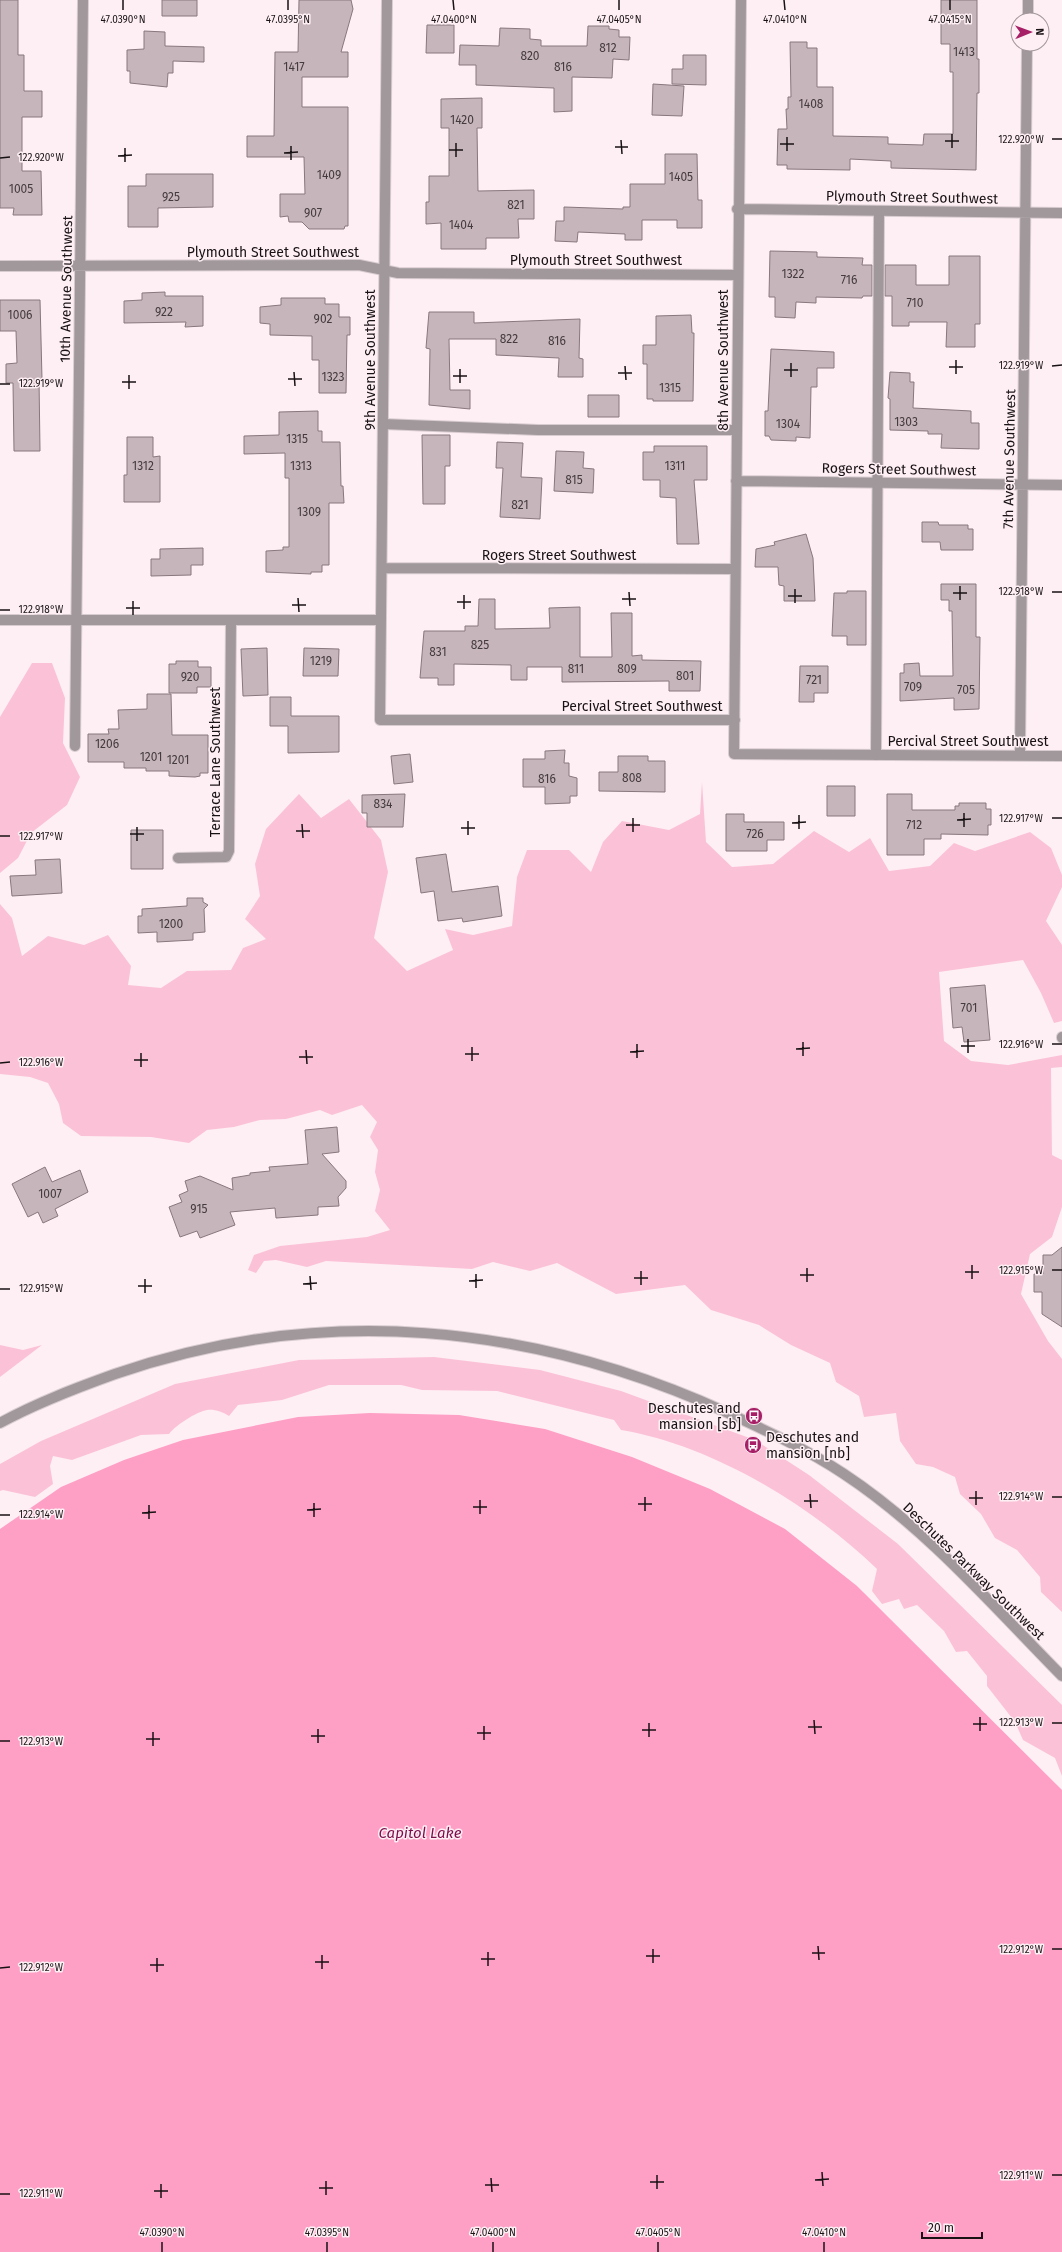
<svg xmlns="http://www.w3.org/2000/svg" width="1062" height="2252" font-family="'Fira Sans',sans-serif">
	<rect width="100%" height="100%" fill="#feeff4"/>
	<!-- green -->
	<path fill="#fbc2d7" d="M32 663H52L65 698 63 743 80 777 67 805 31 833 18 858 0 873V717Z
		M702 782 706 842 732 867 773 864 814 831 849 852 870 838 889 871 930 866 954 843 975 851 1030 832 1051 848 1062 875V887L1046 921 1062 945V1021L1054 1023 1041 993 1023 960 939 972 944 1041 971 1061 1008 1065 1062 1055V1067L1051 1068 1052 1155 1062 1160V1207L1052 1237 1030 1254 1021 1294 1048 1341 1062 1359V1612L1041 1592 1040 1577 1017 1550 995 1538 981 1514 960 1494 955 1477 933 1467 916 1464 900 1441 896 1413 864 1417 859 1396 836 1382 830 1363 791 1345 759 1325 711 1310 685 1285 616 1294 557 1263 530 1271 493 1262 472 1269 326 1261 307 1267 276 1260 264 1261 256 1273 248 1270 254 1255 280 1246 367 1237 390 1230 375 1211 380 1190 375 1172 378 1150 370 1137 377 1122 362 1105 332 1115 320 1110 286 1119 260 1120 234 1127 207 1130 189 1143 151 1137 81 1136 63 1123 59 1104 48 1083 30 1077 0 1074V904L12 918 22 956 48 936 84 945 108 935 131 966 128 985 161 988 187 971 231 970 243 948 266 939 245 919 260 896 255 864 266 829 299 794 321 818 349 799 381 840 388 872 374 938 407 971 453 950 445 929 473 935 512 926 517 877 527 850H569L591 872 603 842 622 821 669 830 700 814Z
		M0 1345 23 1350 42 1345 0 1377Z
		M434 1357 540 1370 621 1391 755 1440 809 1475 898 1544 1062 1705V1776L1055 1758 1023 1740 1015 1722 987 1686V1676L967 1651 956 1652 944 1631 917 1605 904 1609 899 1599 882 1604 872 1591 877 1569C812 1506 712 1445 621 1430L614 1420 497 1391 422 1390 401 1385H329L282 1400 238 1405 229 1416C223 1412 214 1409 207 1410 196 1412 176 1425 169 1434L141 1435 72 1460 53 1456 50 1466 53 1484 35 1497 3 1490 0 1491V1464L41 1441 175 1384 299 1360Z"/>
	<!-- water -->
	<path fill="#fe9fc5" d="M370 1413 459 1415 545 1429 632 1457 710 1489 785 1529 857 1586 1062 1790V2252H0V1529L61 1487 124 1460 183 1440 298 1417Z"/>
	<!-- building -->
	<path fill="#c6b5bb" stroke="#88787e" d="M0 0H18V55H24V91H42V117H22V171H41L42 215H13L14 208H0Z
		M162 0H197V16H162Z
		M299 0H351L353 9 341 52H348V77H302V107H348V226H345L344 229H309L302 222H289L288 216 280 217V194H305L304 157H247V136H274L275 52H298Z
		M941 0H977V59H979V93H977L976 170 891 168V161L850 159V170L787 169V165H777L778 129H787L786 109H788V97H791L790 42H807V48H817V87H833V136L888 137V144L923 145 924 134H953V72H950V44H941Z
		M427 25H454V53H426Z
		M588 26H609V29L619 30V37H630L629 60 613 59 612 78 572 77V111L554 112V88L476 85V65H459L460 45 499 46 500 28 530 29V39L541 40V46H587Z
		M144 31 165 32V46L204 47V62L173 61V73H168L167 87 130 83V71H127V50L144 49Z
		M683 55H706V85L672 84V69H683Z
		M653 84 684 86 682 116 652 115Z
		M482 98V128H477L478 191 534 190V219H518L519 238H486V249H441V223L426 224V202H429V176H449V128H441V99Z
		M665 154H697L698 200H702V228H677V220H642V240H625V234L578 232 577 242 555 241 556 221H564V207L623 209V207H630V184H665Z
		M146 174H213V207L158 208V227H128V186H146Z
		M770 251 817 252V257L863 258 862 265H872V296H863L862 298 816 297V303L796 302 795 318 775 317V297H769Z
		M949 256H980V324H975V347H946L947 322H909V326H892V296H885V265H916V285H949Z
		M165 292V296H203V326L185 327 186 322 124 323V301L142 300V293Z
		M281 298H325V304H339V317H350V335H347L346 393H319V360H312V336L270 335V324L260 323V307L281 305Z
		M0 300H40L42 379H39L40 451H14L13 383H6V364L17 363 16 331H0Z
		M429 312H474V323L580 319 579 358 583 359V377H558L559 358 496 355V339H449L450 390H470V409L429 405 430 349 426 348Z
		M691 315 692 333H694L693 401H653V399H647V364H643V345H656V316Z
		M771 349 834 352V368H817V387H811L810 438 796 437V441L771 440 769 436H765V411H768Z
		M890 372 910 373V382H914L913 408 971 411V423H979V449L941 448 942 434H928V431L890 430V399L888 398Z
		M588 395H619V417H588Z
		M318 411V431H322V442H340L341 486H343L344 503H329V565H322V572H311V574L266 572V551L283 550V547H289V478H285V453L244 454V436L279 435V412Z
		M422 435H450V466H445V504H423Z
		M127 437H153V457L160 456V502H124V475H127Z
		M497 442 523 443 521 477 542 478 540 519 500 517 503 468H496Z
		M654 446H707V480H694L699 544H677L676 498 660 497V480H643V452H654Z
		M556 451 584 452 583 468 594 469 593 493 554 491Z
		M922 522H938L939 525H968V529H973V550H941L940 542H922Z
		M806 534 813 558 815 601H784V586L779 585 778 567H755L756 549 775 545 774 542Z
		M203 548V565H191V575L151 576V559H160V549Z
		M941 584H976V637H980L979 709 954 710V698L900 701V673H904V664L919 663 920 676H953L952 611H949V600H941Z
		M847 591H866V645H847V636H832L834 593H847Z
		M479 599H495V629L550 628 549 608 580 607V657H612L611 613H632V656L642 655V660L701 661 700 691H669V681L562 682V667H527V680H511V665L454 664V685H438V678H420L424 631H465V626H478Z
		M267 648 268 695 243 696 241 649Z
		M304 648 339 649 338 676H303Z
		M176 661H198V667H211V687H197V693H169V664H176Z
		M800 666H828V693H814V702H799Z
		M147 694H171L172 735H208V773H200V776L195 777 169 776V771H146V768H124V762H88V734H109L108 729H119L118 710 147 709Z
		M270 697H291V716H339V752L288 753V726H270Z
		M565 750 564 763H569V776L577 778V796H570V803L545 804V787H523V759H545V751Z
		M410 754 413 782 394 784 391 756Z
		M618 756H648V761H665V792L599 791V772H618Z
		M827 786H855V816H827Z
		M405 794 403 827H367V813H362V795Z
		M887 794H912V810H955V806H959V803H986V809H991V825H988V835L941 834V839H924V855H887Z
		M726 814H744V822H784V840H767V851H726Z
		M131 830H163V869H131Z
		M446 854 452 892 498 886 502 916 463 922 462 918 438 921 434 891 421 893 416 858Z
		M60 859 62 893 12 896 10 876 36 875 35 860Z
		M187 898H203V902L208 905 204 909 205 932 193 933V940L157 942V932L138 933V916H142V909L187 906Z
		M985 985 990 1040 964 1042 962 1027 953 1028 950 988Z
		M337 1127 339 1152 322 1154 346 1181V1188L338 1197 339 1206 318 1207V1215L276 1218 275 1208 230 1212 235 1225 200 1238 197 1231 180 1237 169 1207 182 1202 179 1195 188 1191 185 1181 200 1176 233 1190 232 1178 250 1175V1173L270 1171 269 1167 308 1164 305 1130Z
		M45 1167 52 1182 80 1170 88 1192 55 1209 58 1216 43 1223 38 1212 28 1217 12 1184Z
		M1062 1247V1327L1042 1314V1292H1034V1274H1043V1255H1052Z"/>
	<g fill="none" stroke-linecap="round" stroke-linejoin="round">
		<defs>
			<path id="service" d="M383 424 538 430H736
				M876 755 879 211"/>
			<path id="minor" d="M387 0 380 720H735
				M741 0 734 754 1062 756
				M1028 20V0
				M737 209 1062 213
				M0 266 359 265 398 273 737 275
				M736 481 1062 485
				M382 568 735 569
				M0 620H381
				M75 746 83 0
				M1020 755 1027 44
				M178 858 226 857 229 851 231 620
				M1062 1038V1037"/>
			<path id="tertiary" d="M0 1423C36 1403 76 1388 115 1374 321 1303 531 1323 728 1413 767 1431 808 1450 844 1474 926 1528 993 1606 1062 1676"/>
		</defs>
		<!-- service casing -->
		<use href="#service" stroke="#d9ccd0" stroke-width="12"/>
		<!-- minor casing -->
		<use href="#minor" stroke="#d9ccd0" stroke-width="12"/>
		<!-- tertiary casing -->
		<use href="#tertiary" stroke="#d9ccd0" stroke-width="12"/>
		<!-- service -->
		<use href="#service" stroke="#a0989b" stroke-width="10"/>
		<!-- minor -->
		<use href="#minor" stroke="#a0989b" stroke-width="10"/>
		<!-- tertiary -->
		<use href="#tertiary" stroke="#a0989b" stroke-width="10"/>
	</g>
	<!-- ticks -->
	<path fill="none" stroke="#181214" stroke-width="1.5" d="M123 0V10M288 0V10M453 0 454 10M619 0V10M784 0 785 10M950 0V10M952 134V148M787 137V151M1052 139H1062M621 140 622 154M945 141H959M456 143V157M780 144H794M291 146V160M615 147H628M125 148V162M449 150H463M284 153 298 152M118 156 132 155M0 158 10 157M956 360V374M791 363V377M625 366 626 380M1052 366 1062 365M949 367H963M460 369V383M784 370H798M294 372 295 386M618 373H632M129 375V389M453 376H467M288 379H302M122 382H136M0 384H10M960 586V600M795 589V603M629 592 630 606M1052 592H1062M953 593H967M464 595V609M788 596H802M298 598 299 612M622 599H636M133 601V615M457 602H471M292 605H306M126 608H140M0 610H10M964 813V827M799 815V829M633 818V832M1052 818H1062M957 820 971 819M468 821V835M792 823 806 822M302 824 303 838M626 825H640M137 827V841M461 828H475M296 831H310M130 834H144M0 836H10M968 1039V1053M803 1042V1056M637 1044V1058M1052 1044H1062M961 1046H975M472 1047V1061M796 1049 810 1048M306 1050 307 1064M630 1052 644 1051M141 1053V1067M465 1054H479M299 1057H313M134 1060H148M0 1063 10 1062M972 1265V1279M807 1268V1282M1052 1270H1062M641 1271V1285M965 1272H979M476 1274V1288M800 1275H814M310 1276 311 1290M634 1278H648M145 1279V1293M469 1281 483 1280M303 1284 317 1283M138 1286H152M0 1289H10M976 1491V1505M810 1494 811 1508M645 1497V1511M1052 1497H1062M969 1498H983M480 1500V1514M804 1501H818M314 1503V1517M638 1504H652M149 1505V1519M473 1507H487M307 1510 321 1509M142 1513 156 1512M0 1515H10M980 1717V1731M814 1720 815 1734M649 1723V1737M1052 1723H1062M973 1724H987M484 1726V1740M808 1727H822M318 1729V1743M642 1730H656M153 1732V1746M477 1733H491M311 1736H325M146 1739H160M0 1741H10M818 1946 819 1960M653 1949V1963M1052 1949H1062M488 1952V1966M812 1953H825M322 1955V1969M646 1956H660M157 1958V1972M481 1959H495M315 1962H329M150 1965H164M0 1968 10 1967M822 2172 823 2186M657 2175V2189M1052 2175H1062M491 2178 492 2192M815 2180 829 2179M326 2181V2195M650 2182H664M161 2184V2198M485 2185H499M319 2188H333M154 2191H168M0 2194H10M162 2242V2252M327 2242V2252M493 2242V2252M658 2242V2252M824 2242V2252"/>
	<!-- icons -->
	<defs>
		<symbol id="bus-disc" viewBox="-11 -11 22 22"><circle r="9.5" fill="#a71f66" stroke="#feeff4"/><path d="M-5-6H5V4H4V6H2V4H-2V6H-4V4H-5ZM-3.5-4V0h7V-4ZM-3.5 1.2v1.5H-2V1.2ZM2 1.2v1.5H3.5V1.2Z" fill="#fff"/></symbol>
	</defs>
	<g fill-rule="evenodd">
		<use href="#bus-disc" x="744" y="1406" width="20" height="20"/>
		<use href="#bus-disc" x="743" y="1435" width="20" height="20"/>
	</g>
	<g text-anchor="middle" stroke-width="3" stroke-linejoin="round" paint-order="stroke">
		<!-- number labels -->
		<g font-size="12" fill="#443b3e">
			<text x="608" y="52">812</text>
			<text x="964" y="56">1413</text>
			<text x="530" y="60">820</text>
			<text x="294" y="71">1417</text>
			<text x="563" y="71">816</text>
			<text x="811" y="108">1408</text>
			<text x="462" y="124">1420</text>
			<text x="329" y="179">1409</text>
			<text x="681" y="181">1405</text>
			<text x="21" y="193">1005</text>
			<text x="171" y="201">925</text>
			<text x="516" y="209">821</text>
			<text x="313" y="217">907</text>
			<text x="461" y="229">1404</text>
			<text x="793" y="278">1322</text>
			<text x="849" y="284">716</text>
			<text x="915" y="307">710</text>
			<text x="164" y="316">922</text>
			<text x="20" y="319">1006</text>
			<text x="323" y="323">902</text>
			<text x="509" y="343">822</text>
			<text x="557" y="345">816</text>
			<text x="333" y="381">1323</text>
			<text x="670" y="392">1315</text>
			<text x="906" y="426">1303</text>
			<text x="788" y="428">1304</text>
			<text x="297" y="443">1315</text>
			<text x="143" y="470">1312</text>
			<text x="301" y="470">1313</text>
			<text x="675" y="470">1311</text>
			<text x="574" y="484">815</text>
			<text x="520" y="509">821</text>
			<text x="309" y="516">1309</text>
			<text x="480" y="649">825</text>
			<text x="438" y="656">831</text>
			<text x="321" y="665">1219</text>
			<text x="576" y="673">811</text>
			<text x="627" y="673">809</text>
			<text x="685" y="680">801</text>
			<text x="190" y="681">920</text>
			<text x="814" y="684">721</text>
			<text x="913" y="691">709</text>
			<text x="966" y="694">705</text>
			<text x="107" y="748">1206</text>
			<text x="151" y="761">1201</text>
			<text x="178" y="764">1201</text>
			<text x="632" y="782">808</text>
			<text x="547" y="783">816</text>
			<text x="383" y="808">834</text>
			<text x="914" y="829">712</text>
			<text x="755" y="838">726</text>
			<text x="171" y="928">1200</text>
			<text x="969" y="1012">701</text>
			<text x="50" y="1198">1007</text>
			<text x="199" y="1213">915</text>
		</g>
		<!-- street labels -->
		<g font-size="14" fill="#181214" stroke="#feeff4">
			<text transform="translate(912 197) rotate(1)" y="5">Plymouth Street Southwest</text>
			<text x="273" y="257">Plymouth Street Southwest</text>
			<text x="596" y="265">Plymouth Street Southwest</text>
			<text transform="translate(66 289) rotate(-89)" y="5">10th Avenue Southwest</text>
			<text transform="translate(370 360) rotate(-90)" y="5">9th Avenue Southwest</text>
			<text transform="translate(723 360) rotate(-90)" y="5">8th Avenue Southwest</text>
			<text transform="translate(1009 459) rotate(-89)" y="5">7th Avenue Southwest</text>
			<text transform="translate(899 469) rotate(1)" y="5">Rogers Street Southwest</text>
			<text x="559" y="560">Rogers Street Southwest</text>
			<text x="642" y="711">Percival Street Southwest</text>
			<text x="968" y="746">Percival Street Southwest</text>
			<text transform="translate(215 762) rotate(-90)" y="5">Terrace Lane Southwest</text>
			<text transform="translate(974 1571) rotate(44)" y="5">Deschutes Parkway Southwest</text>
		</g>
		<!-- poi labels -->
		<g font-size="14" fill="#181214" stroke="#feeff4" text-anchor="end">
			<text x="741" y="1413">Deschutes and<tspan x="741" dy="16">mansion [sb]</tspan></text>
			<text x="766" y="1442" text-anchor="start">Deschutes and<tspan x="766" dy="16">mansion [nb]</tspan></text>
		</g>
		<!-- water labels -->
		<g font-size="15" font-style="italic" fill="#7d0c4a" stroke="#feeff4">
			<text x="420" y="1838">Capitol Lake</text>
		</g>
	</g>
	<g font-size="10" text-anchor="middle" fill="#181214" stroke="#feeff4" stroke-width="3" stroke-linejoin="round" paint-order="stroke">
		<text x="123" y="23">47.0390°N</text>
		<text x="288" y="23">47.0395°N</text>
		<text x="454" y="23">47.0400°N</text>
		<text x="619" y="23">47.0405°N</text>
		<text x="785" y="23">47.0410°N</text>
		<text x="950" y="23">47.0415°N</text>
		<text x="1021" y="143">122.920°W</text>
		<text x="41" y="161">122.920°W</text>
		<text x="1021" y="369">122.919°W</text>
		<text x="41" y="387">122.919°W</text>
		<text x="1021" y="595">122.918°W</text>
		<text x="41" y="613">122.918°W</text>
		<text x="1021" y="822">122.917°W</text>
		<text x="41" y="840">122.917°W</text>
		<text x="1021" y="1048">122.916°W</text>
		<text x="41" y="1066">122.916°W</text>
		<text x="1021" y="1274">122.915°W</text>
		<text x="41" y="1292">122.915°W</text>
		<text x="1021" y="1500">122.914°W</text>
		<text x="41" y="1518">122.914°W</text>
		<text x="1021" y="1726">122.913°W</text>
		<text x="41" y="1745">122.913°W</text>
		<text x="1021" y="1953">122.912°W</text>
		<text x="41" y="1971">122.912°W</text>
		<text x="1021" y="2179">122.911°W</text>
		<text x="41" y="2197">122.911°W</text>
		<text x="162" y="2236">47.0390°N</text>
		<text x="327" y="2236">47.0395°N</text>
		<text x="493" y="2236">47.0400°N</text>
		<text x="658" y="2236">47.0405°N</text>
		<text x="824" y="2236">47.0410°N</text>
	</g>
	<!-- north arrow -->
	<g transform="translate(1030 32) rotate(89)"><circle r="19" fill="#feeff4" stroke="#a2979a"/>
	<path d="M0-3L7 15L0 10L-7 15Z" fill="#a71f66"/>
	<text y="-6" font-size="11" font-weight="bold" text-anchor="middle" fill="#181214">N</text>
	</g>
	<!-- scale -->
	<path d="M922 2232v6h60v-6" fill="none" stroke="#181214" stroke-width="2"/>
	<text x="928" y="2232" font-size="12" fill="#181214" stroke="#feeff4" stroke-width="3" paint-order="stroke">20 m</text>
</svg>
